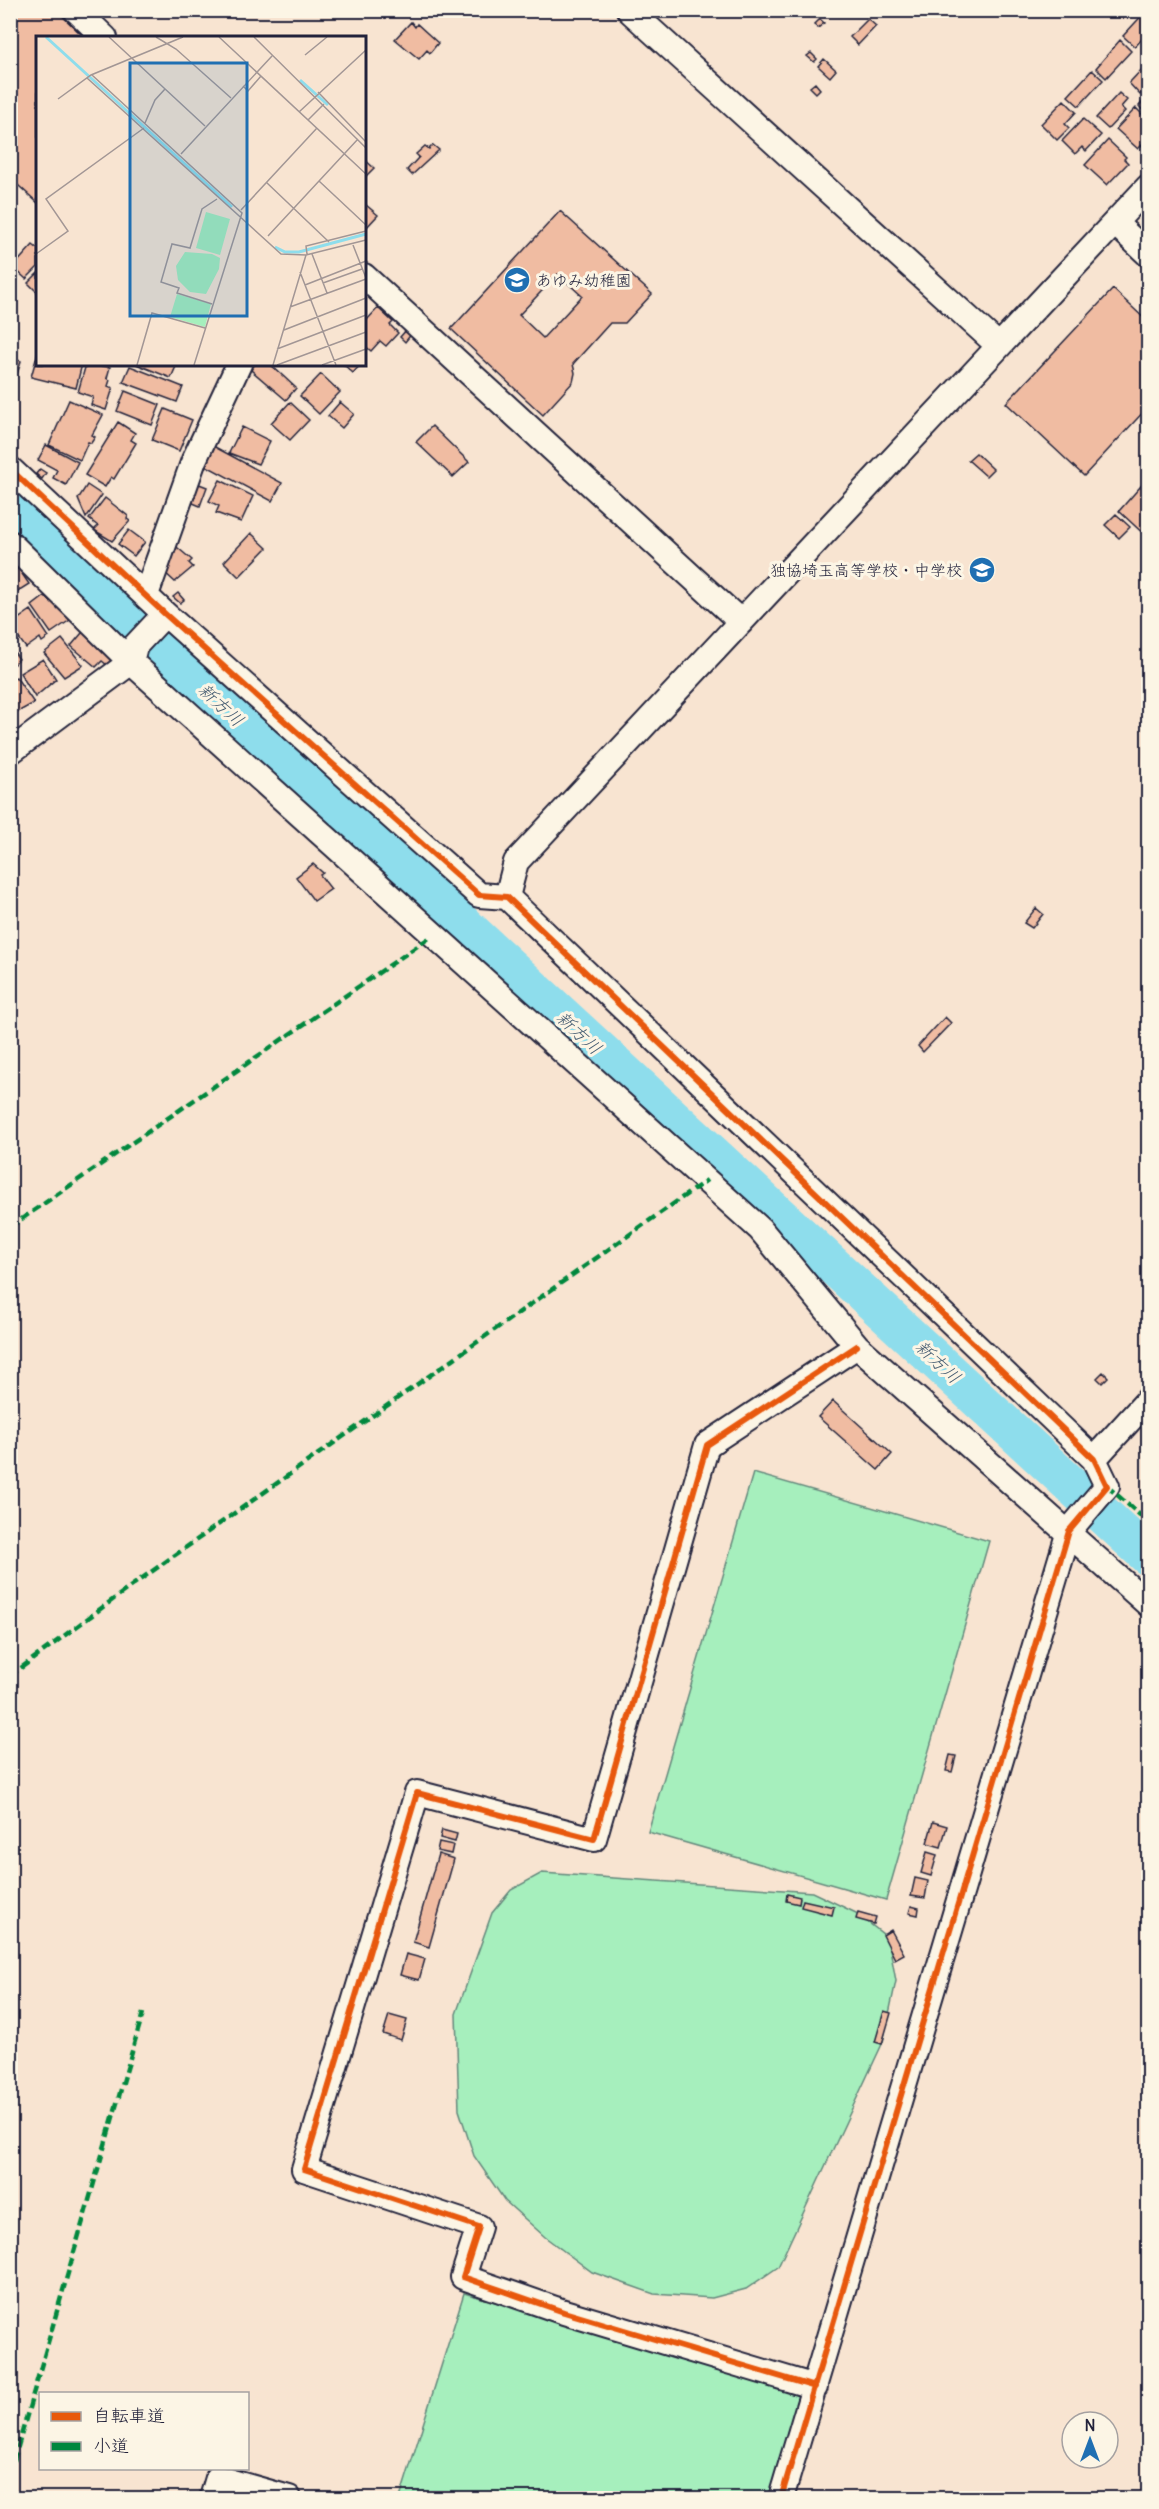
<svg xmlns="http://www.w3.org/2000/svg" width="1159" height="2509" font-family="Delius,'Klee One',sans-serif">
	<rect width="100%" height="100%" fill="#f8e4d1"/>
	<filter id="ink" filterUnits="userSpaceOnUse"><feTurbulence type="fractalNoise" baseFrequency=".0167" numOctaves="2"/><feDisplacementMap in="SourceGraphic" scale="12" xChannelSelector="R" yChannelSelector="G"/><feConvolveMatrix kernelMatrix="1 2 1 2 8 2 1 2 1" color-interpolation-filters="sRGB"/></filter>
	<g filter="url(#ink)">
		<!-- green -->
		<path fill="#a6efbd" stroke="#64887c" stroke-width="1.5" d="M753 1473 989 1541 886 1900 648 1832Z
			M542 1873 812 1892 856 1913 888 1938 896 1981 883 2042 778 2267 746 2289 712 2298 654 2294 592 2272 545 2237 505 2201 474 2156 459 2110 456 2014 492 1913 511 1890Z
			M464 2293 802 2392 772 2498H400Z"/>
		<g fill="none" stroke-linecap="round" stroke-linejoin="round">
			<!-- river -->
			<path stroke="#8eddec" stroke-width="39" d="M10 511 168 652 1148 1556"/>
		</g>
		<!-- building -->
		<path fill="#f0bca2" stroke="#22223b" stroke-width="1.5" fill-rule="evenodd" d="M10 10H56L85 38H38V203L10 178Z
			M447 10H460L454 17Z
			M1147 10 1148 32 1135 47 1123 36Z
			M820 19 824 23 818 28 814 25Z
			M868 19 876 26 858 45 850 37Z
			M411 22 415 27 417 24 438 43 430 53 427 50 419 59 395 39Z
			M1120 40 1131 51 1106 78 1096 68Z
			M811 53 817 59 814 62 807 56Z
			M824 59 836 70 830 77 818 66Z
			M1148 63V86L1140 95 1129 83Z
			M1092 70 1103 80 1079 106 1068 96Z
			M815 83 820 89 816 93 810 87Z
			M1119 93 1127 100 1121 107 1125 111 1108 129 1096 118Z
			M1148 96V117L1139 106Z
			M1064 100 1076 112 1065 124 1069 128 1057 140 1041 124Z
			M1136 108 1148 120V147L1144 143 1138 149 1116 129Z
			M1083 119 1101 135 1086 151 1082 147 1075 154 1062 141Z
			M1108 140 1126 157 1124 159 1128 163 1107 185 1085 165Z
			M433 145 439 150 412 175 407 170 419 157 416 154 425 146 429 149Z
			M364 159 374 168 364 178Z
			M366 205 378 215 364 230V207Z
			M560 211 652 294 625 323H610L573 364 575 373 573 382 543 415 451 329ZM558 274 582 296 543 338 519 315Z
			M33 245 38 249V267L26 279 13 267Z
			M38 273V293L28 283Z
			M1113 289 1148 322V407L1084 476 1006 403Z
			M378 308 393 322 390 325 398 333 386 346 380 341 371 351 364 345V323Z
			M408 328 413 332 405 342 400 337Z
			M38 352V364H82L76 388 31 377Z
			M10 358 21 361 16 378 10 376Z
			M86 364 110 367 107 378 110 380 108 386 113 388 106 410 91 405 93 397 78 392Z
			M136 364H177L171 378Z
			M255 364H270L296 388 286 400 251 370Z
			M343 364H361L353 373Z
			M130 366 183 387 177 402 123 382Z
			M321 374 340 392 319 414 300 396Z
			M125 391 160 405 152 425 117 411Z
			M69 400 103 415 92 435 95 437 91 443 88 442 80 460 49 445Z
			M290 402 309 420 290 440 271 423Z
			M340 402 354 414 342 428 328 416Z
			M165 409 192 420 179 451 152 440Z
			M118 422 135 433 131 440 136 443 114 479 111 477 105 487 85 475Z
			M432 426 469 462 453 477 416 442Z
			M242 427 270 441 258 464 229 453Z
			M46 445 78 462 66 485 53 478 57 470 38 460Z
			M213 446 282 483 272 501 203 464Z
			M976 453 993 469 986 476 968 460Z
			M40 469 46 473 42 479 36 474Z
			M1148 478V538L1119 511Z
			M220 480 253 496 241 522 216 513 219 506 209 501Z
			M194 482 207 487 200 506 186 500Z
			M87 485 102 495 86 518 78 499Z
			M105 498 128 516 127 519 130 521 112 541 94 530 98 526 89 519Z
			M1116 514 1130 527 1119 538 1105 525Z
			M129 530 145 542 134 556 118 544Z
			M251 533 267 548 239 577 224 562Z
			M171 542 192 560 189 563 193 567 175 582 162 570Z
			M14 562 29 584 10 596V564Z
			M49 593 73 618 51 633 32 606Z
			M178 593 184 600 180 603 173 597Z
			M31 610 49 637 42 642 40 638 26 648 12 629 17 626 14 622Z
			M87 627 117 653 107 665 102 661 96 667 71 646Z
			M62 639 83 665 64 677 44 653Z
			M10 646 19 659 10 668Z
			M43 659 56 679 35 697 20 673Z
			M16 677 34 703 14 714 10 709V681Z
			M10 720 18 732 10 737Z
			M313 864 323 873 320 875 331 889 314 901 296 877Z
			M1036 908 1043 914 1032 928 1024 923Z
			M945 1017 951 1023 923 1052 918 1046Z
			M1103 1372 1108 1377 1102 1383 1097 1378Z
			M833 1401 892 1454 878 1470 818 1417Z
			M950 1755 956 1756 952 1772 946 1771Z
			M933 1822 947 1826 941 1847 927 1843Z
			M442 1830 457 1834 455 1842 440 1838Z
			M439 1842 453 1845 451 1854 437 1851Z
			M927 1852 937 1855 931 1876 921 1873Z
			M438 1854 454 1859 429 1947 413 1942Z
			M915 1878 928 1881 925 1898 911 1896Z
			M787 1894 800 1897 799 1904 786 1901Z
			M803 1900 834 1907 832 1915 801 1907Z
			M911 1906 919 1908 918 1915 909 1913Z
			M858 1912 876 1917 874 1924 856 1919Z
			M891 1930 904 1954 895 1959 883 1935Z
			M406 1954 425 1959 419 1980 400 1975Z
			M884 2011 891 2013 882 2044 875 2042Z
			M389 2015 407 2020 401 2040 383 2034Z"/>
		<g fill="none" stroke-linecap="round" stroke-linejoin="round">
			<defs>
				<path id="street" d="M76 10 105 38
					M629 10 999 346
					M1115 223 1148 254
					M364 276 741 622
					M10 469 165 614 479 895 507 897 1094 1459 1107 1486 1069 1531 781 2498
					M10 543 131 662 760 1229 857 1346 1148 1604
					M146 595 194 460 239 364
					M10 752 131 662 135 646 165 614
					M507 897 516 862 1148 187
					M1094 1459 1148 1400
					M815 2387 564 2312 463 2277 479 2227 304 2169 417 1793 594 1839 707 1445 857 1346
					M212 2498 218 2478 289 2498"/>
			</defs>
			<!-- street casing -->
			<use href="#street" stroke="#22223b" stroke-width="28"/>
			<!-- street -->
			<use href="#street" stroke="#fcf5e5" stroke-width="24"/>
			<!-- quiet -->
			<path stroke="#00873e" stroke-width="4.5" stroke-dasharray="9 4.5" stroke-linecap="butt" d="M10 1227 432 936
				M1107 1486 1148 1522
				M10 1676 134 1584 707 1180
				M10 2474 143 2013"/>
			<defs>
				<path id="cycleway" d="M10 469 165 614 479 895 507 897 1094 1459 1107 1486 1069 1531 781 2498
					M815 2387 564 2312 463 2277 479 2227 304 2169 417 1793 594 1839 707 1445 857 1346"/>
			</defs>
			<!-- cycleway casing -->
			<use href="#cycleway" stroke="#fcf5e5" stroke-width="10"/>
			<!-- cycleway -->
			<use href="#cycleway" stroke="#e8590c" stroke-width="6"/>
		</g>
	</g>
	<!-- icons -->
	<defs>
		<symbol id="school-disc" viewBox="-11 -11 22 22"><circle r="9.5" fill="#1f6fb2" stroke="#fcf5e5"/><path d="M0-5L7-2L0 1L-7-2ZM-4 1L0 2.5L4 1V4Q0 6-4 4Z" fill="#fff"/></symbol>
	</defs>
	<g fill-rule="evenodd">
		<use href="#school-disc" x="502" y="265" width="30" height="30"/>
		<use href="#school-disc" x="967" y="555" width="30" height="30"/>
	</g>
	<g text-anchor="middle" stroke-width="6" stroke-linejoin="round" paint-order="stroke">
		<!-- poi labels -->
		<g font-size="16" fill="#22223b" stroke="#fcf5e5" text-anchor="start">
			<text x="536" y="286">あゆみ幼稚園</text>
			<text x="962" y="576" text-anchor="end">独協埼玉高等学校・中学校</text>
		</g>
		<!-- water labels -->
		<g font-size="18" font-style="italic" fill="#425a70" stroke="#fcf5e5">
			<text transform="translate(221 705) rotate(43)" y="6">新方川</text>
			<text transform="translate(579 1033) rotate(43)" y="6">新方川</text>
			<text transform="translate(938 1362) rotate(43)" y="6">新方川</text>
		</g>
	</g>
	<!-- overview -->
	<g transform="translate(36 36)">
		<rect width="330" height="330" fill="#f8e4d1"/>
		<path d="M170 176 194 183 184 219 160 212ZM149 216 176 218 184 222 183 233 170 258 154 256 142 244 140 230ZM141 258 175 268 169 291 134 281Z" fill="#a6efbd"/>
		<path fill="none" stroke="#8eddec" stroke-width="3" d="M10 1 196 171M264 44 292 69M239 211 249 216H263L330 198"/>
		<path fill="none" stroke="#a29695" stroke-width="1.5" d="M73 1 169 90M120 1 140 13 195 62M183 1 330 138M218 1 330 112M269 19 291 1M56 39 206 177 158 329M51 42 245 218 270 219 330 204M207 50 212 55 225 40M282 56 330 106M22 63 55 39 147 1M263 76 330 14M272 84 288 68M109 87 119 64 129 53M145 118 236 20M283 145 330 189M230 146 293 206M205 174 281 92M232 200 322 103M317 209 330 242M0 218 32 195 10 163 108 92M271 218 270 210 330 195M276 218 291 257M264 236 300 329M287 247 326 233M269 249 330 225M176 268 141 257 143 252 125 246 136 208 154 212 166 173 181 163M254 271 330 243M248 294 330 262M241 313 330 279M101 329 116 277 169 292M237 329 270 219M241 329 330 296M286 329 330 313"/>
		<path fill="#1f6fb2" fill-opacity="0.15" stroke="#1f6fb2" stroke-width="3" d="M94 27H211V280H94Z"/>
		<rect width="330" height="330" fill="none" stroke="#22223b" stroke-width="3"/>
	</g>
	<!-- margin -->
	<rect width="1159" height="2509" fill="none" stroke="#fcf5e5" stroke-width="36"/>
	<rect x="18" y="18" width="1123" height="2473" fill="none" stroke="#22223b" stroke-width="2" filter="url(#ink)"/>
	<!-- legend -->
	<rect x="39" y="2392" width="210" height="78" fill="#fcf5e5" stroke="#a5a1a1" stroke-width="1.5"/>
	<rect x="51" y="2412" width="30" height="9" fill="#e8590c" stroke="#a5a1a1" stroke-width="1.5"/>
	<text x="93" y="2422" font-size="18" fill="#22223b">自転車道</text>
	<rect x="51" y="2442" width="30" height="9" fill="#00873e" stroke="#a5a1a1" stroke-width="1.5"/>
	<text x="93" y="2452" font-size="18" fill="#22223b">小道</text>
	<!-- north arrow -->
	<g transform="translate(1090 2440)"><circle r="28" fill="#fcf5e5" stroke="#a5a1a1" stroke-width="1.5"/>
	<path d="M0-4.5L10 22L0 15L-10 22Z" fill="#1f6fb2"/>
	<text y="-9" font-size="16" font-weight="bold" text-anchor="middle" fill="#22223b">N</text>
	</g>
</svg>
